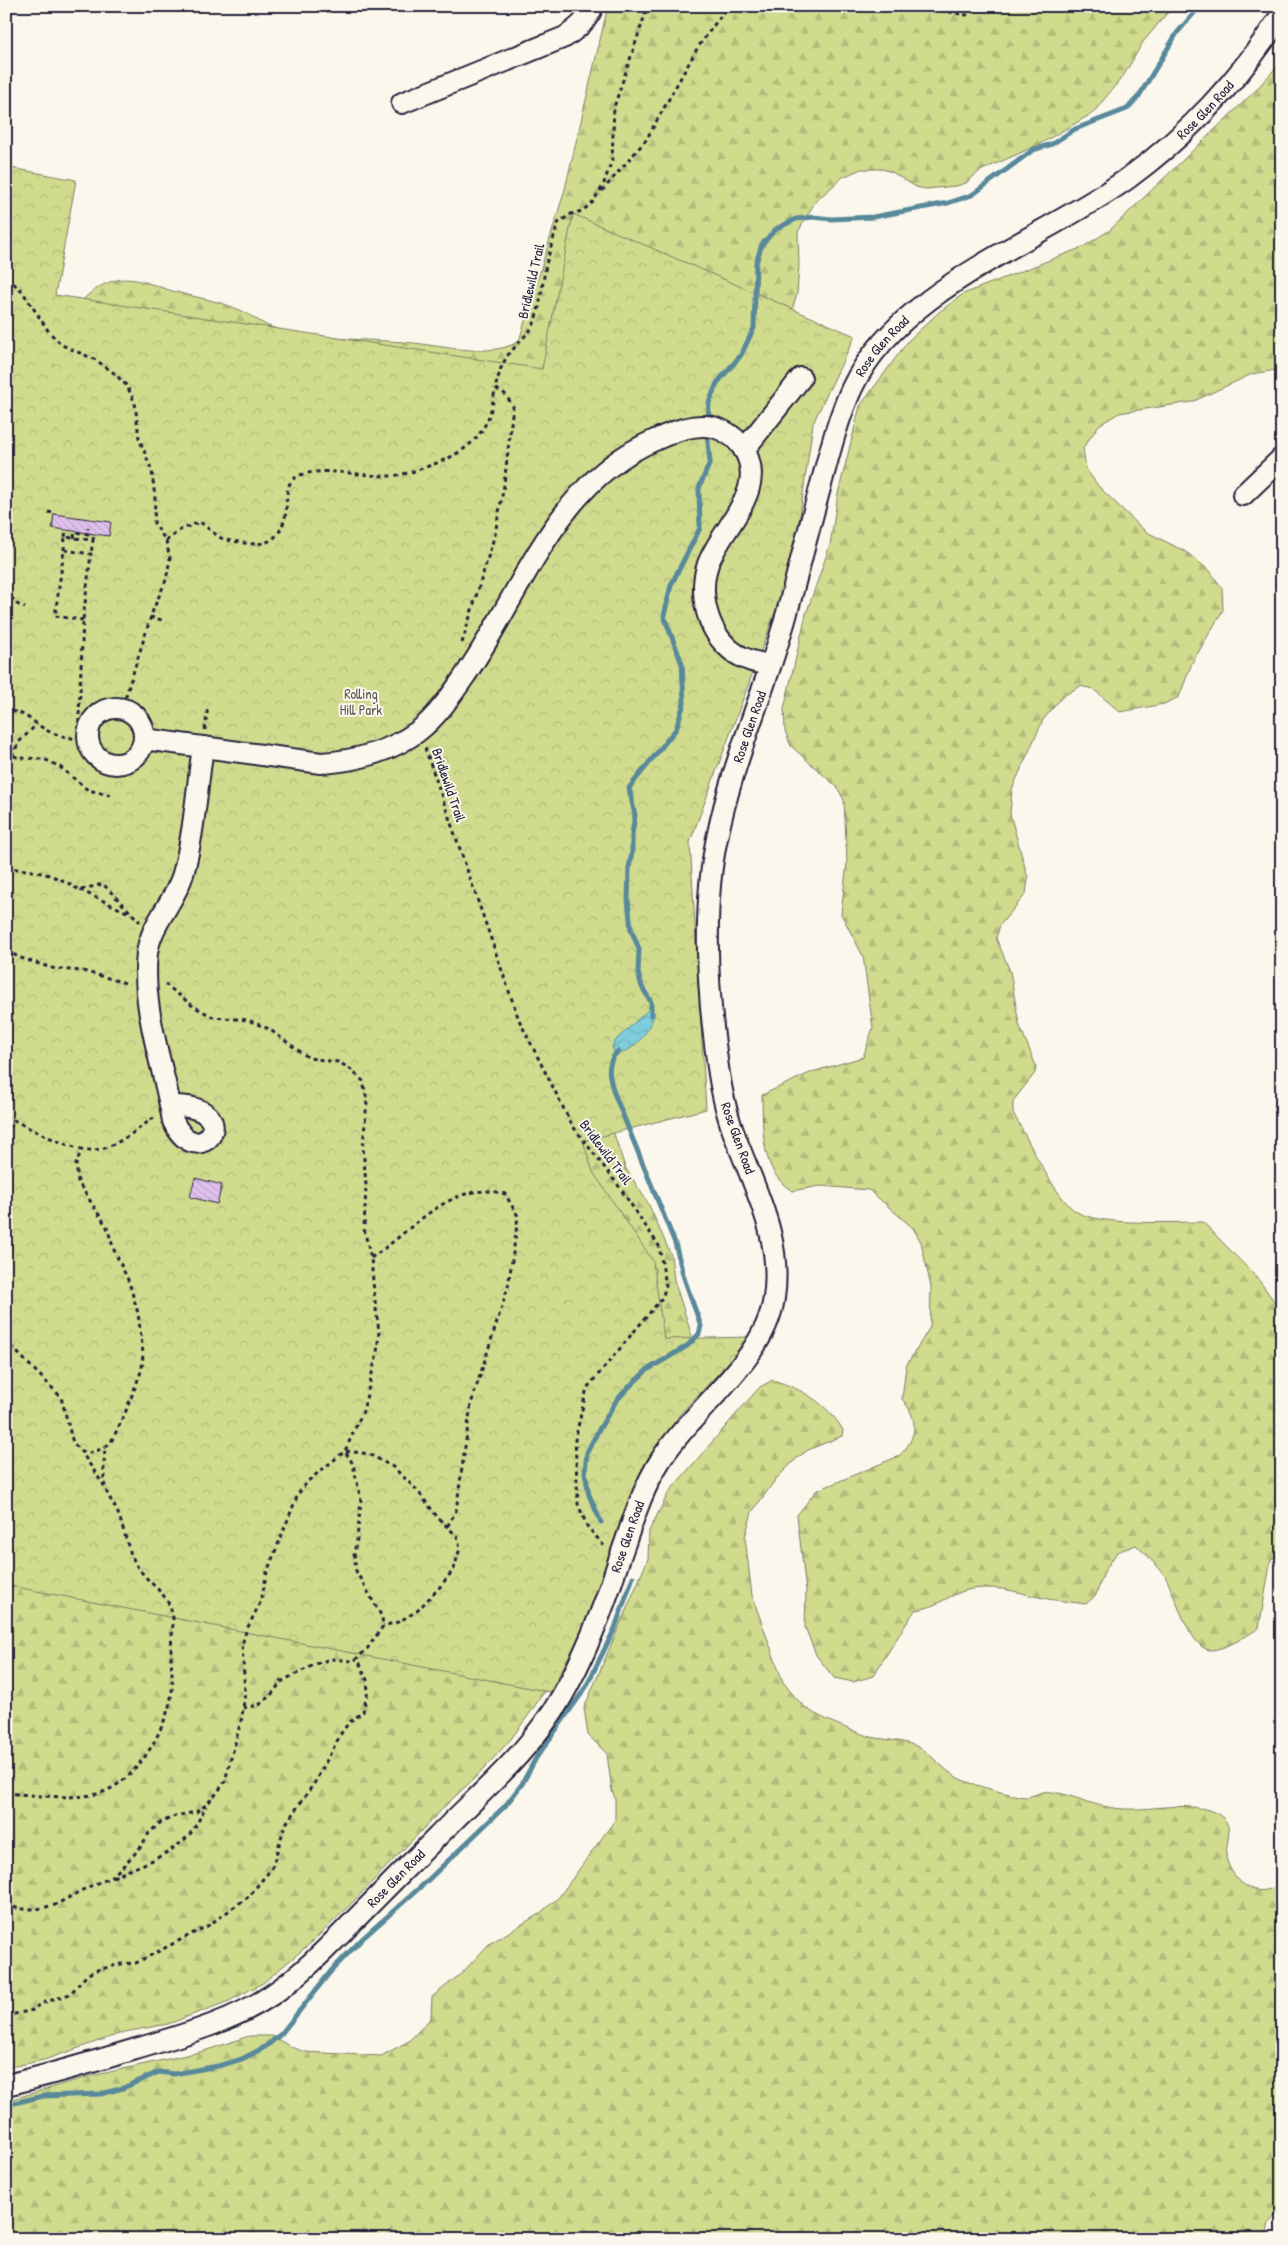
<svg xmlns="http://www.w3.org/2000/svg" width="1288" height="2245" font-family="'Patrick Hand',sans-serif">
	<defs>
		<pattern id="forest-firs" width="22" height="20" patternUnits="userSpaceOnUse" patternTransform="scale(1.25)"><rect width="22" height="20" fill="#d0db8e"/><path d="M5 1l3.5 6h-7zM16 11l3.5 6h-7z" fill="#b2bc7b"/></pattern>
		<pattern id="park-crowns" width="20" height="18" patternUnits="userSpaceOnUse" patternTransform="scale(1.25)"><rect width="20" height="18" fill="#d0db8e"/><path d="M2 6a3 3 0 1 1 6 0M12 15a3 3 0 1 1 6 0" fill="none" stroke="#b2bc7b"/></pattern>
		<pattern id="water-waves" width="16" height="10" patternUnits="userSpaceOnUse" patternTransform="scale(1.25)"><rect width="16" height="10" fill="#7ecddb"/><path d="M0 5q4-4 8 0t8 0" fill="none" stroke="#6db0bd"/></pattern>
		<pattern id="building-back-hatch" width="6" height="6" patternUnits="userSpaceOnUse" patternTransform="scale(1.25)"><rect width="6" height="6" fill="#e1c1ee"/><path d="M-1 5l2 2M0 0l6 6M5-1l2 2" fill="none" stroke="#c1a6cd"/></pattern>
	</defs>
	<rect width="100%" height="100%" fill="#fbf7ec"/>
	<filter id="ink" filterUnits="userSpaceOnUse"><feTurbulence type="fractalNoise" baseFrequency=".02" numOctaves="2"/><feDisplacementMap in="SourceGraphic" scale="10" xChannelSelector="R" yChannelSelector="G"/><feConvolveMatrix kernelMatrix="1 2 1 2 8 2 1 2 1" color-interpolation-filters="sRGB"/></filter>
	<g filter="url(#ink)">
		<!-- forest -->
		<path fill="url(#forest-firs)" stroke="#797e64" d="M608 6H1173L1143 42 1124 75 1093 113 1040 144 980 171 966 183 956 186 926 189 916 187 892 172 882 169H861L843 177 815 202 798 232 799 266 797 294 787 326 750 390 47 341C66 319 87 286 117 280 137 276 157 287 176 292 198 298 221 301 242 311 251 315 259 322 268 326 308 340 362 339 403 342 436 344 490 360 519 341L565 189Z
			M1282 61V369L1252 374 1192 402 1119 413 1099 425 1083 448 1086 469 1099 487 1145 531 1186 552 1210 571 1222 588 1223 610 1192 663 1179 697 1164 704 1120 712 1093 689 1080 686 1062 697 1043 720 1012 789 1010 814 1028 878 1026 894 1000 925 996 938 1010 971 1019 1024 1036 1066 1035 1073 1013 1101V1113C1027 1137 1055 1199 1077 1212 1100 1226 1173 1222 1203 1222L1258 1279 1282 1312V1555L1271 1559 1259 1628C1248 1635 1225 1650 1210 1650 1190 1649 1174 1592 1165 1576 1158 1565 1145 1554 1136 1545L1117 1552 1104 1572 1096 1595 1086 1604C1073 1602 1060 1601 1048 1599 1020 1594 1003 1585 972 1589 952 1592 935 1609 915 1610L873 1676 853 1682 834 1678 816 1655 805 1627 806 1591 797 1515 816 1491 899 1456C918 1437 919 1419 902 1399L906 1366 930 1327 931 1287 921 1242 913 1228 869 1190 820 1186 792 1191C760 1171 763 1129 762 1095L812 1072 863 1057 873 1028 863 956 841 914 847 862 844 800 837 787 791 746 785 731 784 709 806 614 830 545 838 494 860 406 909 340 939 312 963 294 1083 247 1110 230 1254 92Z
			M6 747 605 1107 625 1167 648 1203 671 1255 674 1280 695 1345 637 1471 565 1660 530 1713 511 1739 481 1772 445 1806 350 1905 312 1942 263 1983 229 2001 168 2024 125 2032 44 2060 6 2068Z
			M773 1380C802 1389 827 1403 843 1430L842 1436 808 1450 797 1458 776 1479 752 1512 745 1537 752 1596 783 1682C790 1691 797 1700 806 1708 817 1717 857 1733 871 1737 886 1740 901 1740 916 1746 931 1753 943 1770 958 1778 966 1783 1019 1798 1027 1797 1037 1795 1042 1790 1052 1792 1070 1794 1086 1803 1103 1806 1123 1811 1143 1809 1164 1807 1181 1806 1213 1805 1225 1820 1234 1833 1223 1849 1227 1861 1236 1886 1260 1901 1282 1882V2208L1269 2223 1266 2239H6V2101L87 2077 204 2051 249 2036H272L291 2047 305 2052 381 2056 409 2041 431 2018 432 1997 462 1973 489 1944 539 1914 559 1897 615 1820V1798L612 1791 607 1754 588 1735 584 1708 648 1559 649 1531 669 1492 751 1397 760 1387Z"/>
		<!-- park -->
		<path fill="url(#park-crowns)" stroke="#797e64" d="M6 167 76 180 55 295 542 369 573 214 855 336 813 423 793 564 690 842 706 1109 583 1141 593 1172 653 1261 664 1339 750 1337 736 1355 680 1414 655 1451 583 1630 550 1692 6 1585Z"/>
		<!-- water -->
		<path fill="url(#water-waves)" stroke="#59899b" d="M648 1010H652L655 1013C647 1033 637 1050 615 1055L612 1046 617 1039Z"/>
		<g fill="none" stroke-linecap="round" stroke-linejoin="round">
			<!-- stream -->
			<path stroke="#59899b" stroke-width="5" d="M708 423 709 403 717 383 741 355 754 328 756 263 762 244 776 229 796 219 813 217 831 219 873 217 948 203 972 195 1033 150 1052 144 1075 129 1127 109 1139 96 1177 33 1200 6
				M651 1015V1002L642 987 638 973 639 949 631 929 628 900 629 868 632 852V834L635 815 629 788 676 729 684 703 682 664 664 616 671 585 700 528 699 488 710 462 707 432
				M601 1522 589 1495 585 1472 587 1452 597 1433 616 1401 629 1387 647 1370 687 1346 699 1334 701 1326 684 1278 675 1243 614 1093C609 1076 605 1064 618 1051
				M6 2105 43 2096 101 2094 123 2088 159 2072 174 2074 218 2066 242 2059 265 2047 281 2034 331 1971 363 1938 426 1882 505 1806 522 1784 536 1758 586 1687 615 1628 633 1577"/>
		</g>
		<!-- building -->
		<path fill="url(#building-back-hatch)" stroke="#22223b" d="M54 514 111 522 109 536 52 528Z
			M195 1178 222 1185 217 1204 190 1197Z"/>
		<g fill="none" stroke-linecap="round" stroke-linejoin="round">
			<defs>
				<g id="minor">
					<path d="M402 103 565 37C578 28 587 21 593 6"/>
					<path d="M744 450 801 378"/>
					<path d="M1243 495 1282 458"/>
					<circle cx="116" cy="736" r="28"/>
					<path d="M144 739 321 763C355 761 389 752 417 732 436 718 451 696 464 677 522 594 555 482 655 440 673 432 693 423 713 427 724 430 734 436 741 445 772 488 722 526 708 564 696 599 711 647 749 660 756 663 763 663 770 665"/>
					<path d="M171 1106C248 1104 200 1178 173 1121 164 1066 141 1010 147 953 151 923 175 902 183 874 194 835 197 787 203 747"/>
					<path id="s1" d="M6 2085C50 2075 93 2062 136 2049 182 2035 232 2022 273 1994 298 1977 321 1954 343 1932 374 1900 406 1868 437 1837 481 1792 531 1751 562 1696 586 1654 604 1607 619 1560 631 1527 641 1491 660 1461 693 1408 765 1361 774 1298 783 1237 753 1186 733 1131 724 1106 719 1078 716 1052 707 985 703 903 717 838 732 763 764 693 785 620 798 572 810 524 823 477 831 447 839 416 852 388 899 288 1040 241 1127 179 1188 135 1241 77 1282 14"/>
				</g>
			</defs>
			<!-- minor casing -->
			<use href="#minor" stroke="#22223b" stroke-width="24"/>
			<!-- path -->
			<path stroke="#22223b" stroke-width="3" stroke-dasharray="4 4" stroke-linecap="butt" d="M731 6 789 12 871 6
				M917 6 966 15 983 6
				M602 191 646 140 698 47 728 6
				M6 280 12 282 22 291 49 332 62 345 96 360 114 373 127 386 135 403 139 438 152 471 155 499 154 523 166 541 170 559 166 580 153 610 122 708
				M48 512 54 513
				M65 537 66 530
				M74 538 75 532 88 534V528
				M93 540 94 534
				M166 541 180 530 200 522C207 527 214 534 221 538 226 541 234 541 239 542 263 547 279 543 285 517 289 503 282 484 298 476 321 466 360 476 385 476 398 477 414 471 426 467 469 452 490 435 495 388
				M64 550 65 537 93 540 91 554
				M6 591 17 604 25 608
				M150 617 162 620
				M462 643 495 534 504 485 513 406 505 394 495 388 501 368 507 356 533 327 539 307 546 264 558 223 571 214 582 211 592 203 603 186 612 160 614 107 648 6
				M6 715 7 712C21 708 37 726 50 732 62 737 75 738 88 742
				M205 730 208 706
				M78 739 83 620 91 554 64 550 55 616 83 620
				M6 744 14 750
				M425 748 519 1020 572 1125 618 1185 659 1246 666 1286 662 1298 587 1388 575 1440 578 1504 587 1526 605 1547
				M6 754 21 758 44 759 60 767 88 790 110 795
				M12 756 19 742 37 724
				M6 868C33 870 57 874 79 890L103 884 140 922
				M80 890 131 914
				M6 951 21 958 55 969 83 971 129 984
				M6 1116C25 1126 74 1152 93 1150 115 1149 137 1129 155 1117
				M6 1135 14 1120
				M371 1258C411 1232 452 1178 505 1194L518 1216 515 1240 508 1287 471 1404 456 1511 447 1527
				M6 1341 61 1397 73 1443 80 1450 105 1487
				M81 1451 89 1453 105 1448
				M346 1451 369 1454 393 1467 417 1490 438 1518 457 1536 460 1548 454 1569 439 1588 417 1611 398 1622 383 1626
				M243 1708 259 1705 271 1695 282 1681 318 1663 331 1659 354 1661 367 1649 383 1626 382 1617 356 1571 354 1553 357 1539 361 1501 353 1464 345 1451
				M6 1793C33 1795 71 1800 97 1794 135 1784 164 1733 171 1698 174 1684 171 1667 171 1653 171 1641 173 1630 173 1618 169 1593 153 1588 139 1569 127 1552 125 1530 117 1511 113 1503 107 1495 105 1487 103 1474 104 1461 105 1448L112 1440 124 1416 142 1369 143 1353 138 1313 129 1282 114 1250 107 1227 78 1182 76 1164 82 1149
				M113 1877C138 1866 169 1856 188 1836 196 1828 201 1815 206 1806
				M6 1905 20 1909H37L55 1905 88 1887 110 1878 125 1864 140 1848 149 1833 160 1823 175 1816 196 1812 206 1805 217 1793 225 1781 242 1717 245 1693 242 1645 246 1631 261 1601 267 1572 298 1494 308 1481 345 1451 363 1411 377 1353 379 1332 374 1293 371 1258 364 1229 366 1186 363 1146 367 1101 363 1081 349 1068 338 1062 309 1058 269 1029 248 1020 213 1017 193 1006 165 984
				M6 2016 33 2010 40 2004 70 1994 86 1976 93 1971 121 1964 136 1963 209 1925 248 1897 272 1868 285 1825 315 1782 343 1730 350 1722 363 1712 368 1691 367 1680 357 1657"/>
			<!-- minor -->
			<use href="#minor" stroke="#fbf7ec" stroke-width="20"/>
		</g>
	</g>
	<g text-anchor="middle" stroke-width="4" stroke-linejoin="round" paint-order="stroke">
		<!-- street labels -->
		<g font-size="14" fill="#22223b" stroke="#fbf7ec">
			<text dy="5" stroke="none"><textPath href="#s1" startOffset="2551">Rose Glen Road</textPath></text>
			<text transform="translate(531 281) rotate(-77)" y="5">Bridlewild Trail</text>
			<text dy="5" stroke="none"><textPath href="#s1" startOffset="2148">Rose Glen Road</textPath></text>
			<text dy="5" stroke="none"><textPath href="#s1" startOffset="1742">Rose Glen Road</textPath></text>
			<text transform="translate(449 785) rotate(71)" y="5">Bridlewild Trail</text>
			<text transform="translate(738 1138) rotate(70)" y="5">Rose Glen Road</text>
			<text transform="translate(606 1152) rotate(53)" y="5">Bridlewild Trail</text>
			<text dy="5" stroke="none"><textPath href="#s1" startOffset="872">Rose Glen Road</textPath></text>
			<text dy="5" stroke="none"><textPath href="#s1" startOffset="452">Rose Glen Road</textPath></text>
		</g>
		<!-- park labels -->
		<g font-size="14" fill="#565a54" stroke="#fbf7ec">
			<text x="361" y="699">Rolling<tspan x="361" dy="16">Hill Park</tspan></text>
		</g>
	</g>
	<!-- margin -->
	<rect width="1288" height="2245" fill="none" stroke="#fbf7ec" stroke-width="25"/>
	<rect x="12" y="12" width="1263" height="2220" fill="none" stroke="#22223b" stroke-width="2" filter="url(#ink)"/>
</svg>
